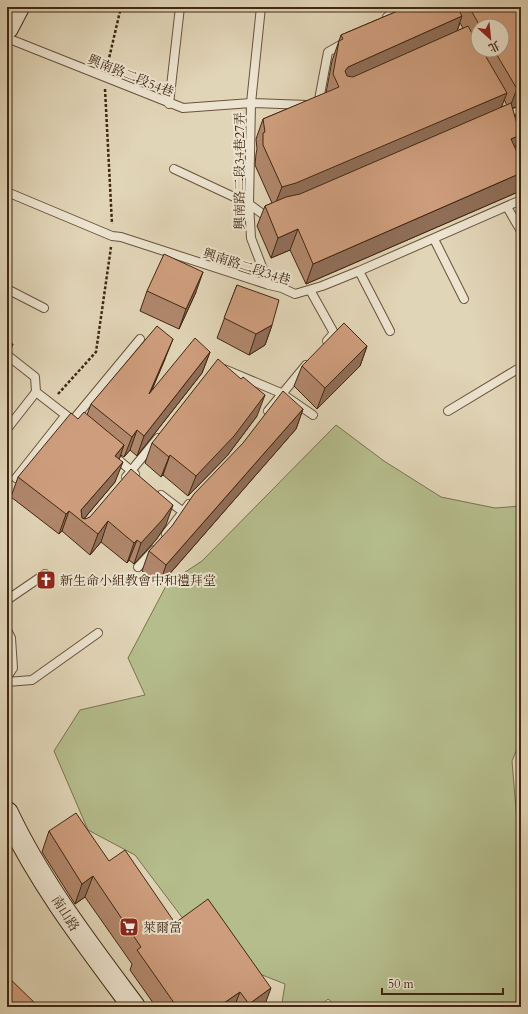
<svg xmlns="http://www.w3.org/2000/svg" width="528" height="1014" font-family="Cardo,'Noto Serif TC',serif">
	<rect width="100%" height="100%" fill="#e1d5b7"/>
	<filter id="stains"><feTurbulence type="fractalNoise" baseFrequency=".005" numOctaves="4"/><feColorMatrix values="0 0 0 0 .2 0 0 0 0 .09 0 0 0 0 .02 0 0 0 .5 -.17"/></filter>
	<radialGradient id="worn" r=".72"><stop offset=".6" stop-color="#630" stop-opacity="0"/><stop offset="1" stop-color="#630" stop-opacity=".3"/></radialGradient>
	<!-- green -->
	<path fill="#b5bd8d" stroke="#7b7250" d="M336 425 384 461 441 497 495 508 521 506V739L512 761 519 846 521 848V1007H338L328 999 319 1007H287L282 1003 285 984 219 958 184 920 135 855 88 830 54 751 80 710 145 695 128 658 167 584 202 561Z"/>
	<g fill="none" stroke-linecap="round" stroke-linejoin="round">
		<defs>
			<path id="lane" d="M261 7 251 103 249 204 251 238 269 285
				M387 17 403 7
				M7 38 183 108 251 103 307 105
				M169 104 180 7
				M318 105 328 52 344 43
				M503 118 521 110
				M513 136 521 166
				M174 169 249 204 264 215 271 213
				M7 192 112 236 121 237 269 285 282 288 295 294 322 286 359 271 521 200
				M507 207 521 231
				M434 239 464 299
				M359 271 390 331
				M7 289 44 308
				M310 290 334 333 327 341
				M7 355 35 377 36 392 7 429
				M224 369 281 393 313 415
				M36 392 76 423
				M268 411 306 365
				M448 411 521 367
				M73 420 140 339
				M115 457 135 474
				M126 477 158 438
				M16 478 65 416
				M161 495 182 511
				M166 534 189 504
				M138 567 154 550
				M7 600 45 574
				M7 630 11 638 13 668 7 677
				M7 682 32 680 98 633"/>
			<path id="secondary" d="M7 28 18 7
				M7 813C40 883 88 945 134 1007"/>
		</defs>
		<!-- lane casing -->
		<use href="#lane" stroke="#69523b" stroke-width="10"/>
		<!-- secondary casing -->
		<use href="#secondary" stroke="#412712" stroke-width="24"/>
		<!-- path -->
		<path stroke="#412712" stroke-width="2.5" stroke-dasharray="3 2" stroke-linecap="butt" d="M107 67 121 7
			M105 89 112 224
			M58 394 96 352 111 247"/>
		<!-- lane -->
		<use href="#lane" stroke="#ece4d0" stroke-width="8"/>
		<!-- secondary -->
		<use href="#secondary" stroke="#ece4d0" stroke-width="22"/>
	</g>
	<!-- wall -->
	<path fill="#b1876c" stroke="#412712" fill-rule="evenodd" d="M407 7H521V146L519 138 515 148 521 161V184L518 192 306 284 290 250 271 258 257 226 265 206 272 203 255 165 256 154 257 149 256 139 263 119 326 93 332 61 341 35ZM460 23 463 28 457 31ZM478 26H502V50H478ZM504 100 507 105 501 107ZM519 106 515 117 512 108Z
		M237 285 272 325 265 345 249 355 217 338Z
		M147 291 196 292 179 329 140 311Z
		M367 346 360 366 317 409 294 386 302 366Z
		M210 352 202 373 137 456 130 450 124 457 121 455 119 459 115 482 84 519 166 525 156 540 134 564 129 560 127 563 101 542 90 555 62 531 59 534 11 497 18 477 78 419 87 415 91 404 165 359 152 390Z
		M303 409 296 429 159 586 142 571 149 551Z
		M257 416 227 456 188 496 163 475 161 477 145 463 152 443Z
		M49 831 109 861 264 1007H156L130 970 132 964 85 897 75 904 42 852Z"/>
	<!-- shaded-wall -->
	<path fill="#906e58" stroke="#412712" d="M357 7H365L356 10Z
		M462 16 455 37 341 87 345 71 348 67Z
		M521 87V99L519 106 509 109 517 89Z
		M507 93 499 113 274 207 282 187Z
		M520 135 512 155 511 139Z
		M521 173V184L518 192 306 284 313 264Z
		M298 229 290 250 271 258 278 238Z
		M203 272 196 292 179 329 186 309Z
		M272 325 265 345 249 355 256 334Z
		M173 339 165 359 141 414 149 394Z
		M13 344 7 360V354Z
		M367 346 360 366 317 409 325 388Z
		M210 352 202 373 137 456 144 436Z
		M265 395 257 416 227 456 188 496 196 476Z
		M303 409 296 429 159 586 166 565Z
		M137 430 130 450 124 457 132 437Z
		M124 445 117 466 115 456Z
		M170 455 163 475 161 477 169 457Z
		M123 462 115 482 82 521 81 510Z
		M173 505 166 525 156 540 134 564 141 543Z
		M69 511 62 531 59 534 66 514Z
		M108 521 101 542 90 555 98 534Z
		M137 540 129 560 127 563 134 543Z
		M93 876 85 897 75 904 82 884Z
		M271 988 264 1007H248L249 1004Z
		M240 992 234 1007H218Z"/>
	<!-- building -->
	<path fill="#ce9d7d" stroke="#412712" d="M407 7H457L462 16 348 67 345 71 347 76 353 77 468 26 478 44V50H482L507 93 296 183 282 187 263 145V133L265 132 263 119 339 87 333 74 339 41 343 39 341 35Z
		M469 7H521V87L517 89 494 50H502V26H480Z
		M511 103 520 135 511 139 521 161V173L313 264 298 229 278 238 265 206 286 197 300 194Z
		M164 254 203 272 186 309 147 291Z
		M237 285 279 300 272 325 256 334 224 318Z
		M344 323 367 346 325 388 302 366Z
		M157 326 173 339 149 394 195 338 210 352 144 436 137 430 132 437 91 404Z
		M7 341 13 344 7 354Z
		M218 359 241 379 243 377 265 395 234 436 196 476 170 455 169 457 152 443Z
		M283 391 303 409 166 565 149 551 172 526 194 494 243 443Z
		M84 412 124 445 115 456 123 462 81 510 82 518 85 519 90 517 131 469 173 505 163 519 141 543 137 540 134 543 108 521 98 534 69 511 66 514 18 477 71 413 78 419Z
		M76 813 109 861 125 850 175 923 208 899 271 988 249 1004 240 992 218 1007H177L137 950 141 947 93 876 82 884 49 831Z
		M7 976 39 1007H7Z"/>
	<!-- icons -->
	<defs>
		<symbol id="church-square" viewBox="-11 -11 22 22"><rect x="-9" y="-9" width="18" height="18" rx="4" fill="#8f2418" stroke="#ece4d0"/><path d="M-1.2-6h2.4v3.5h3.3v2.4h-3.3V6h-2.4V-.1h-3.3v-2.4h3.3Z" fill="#fff"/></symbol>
		<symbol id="supermarket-square" viewBox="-11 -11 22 22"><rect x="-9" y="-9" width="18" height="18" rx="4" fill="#8f2418" stroke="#ece4d0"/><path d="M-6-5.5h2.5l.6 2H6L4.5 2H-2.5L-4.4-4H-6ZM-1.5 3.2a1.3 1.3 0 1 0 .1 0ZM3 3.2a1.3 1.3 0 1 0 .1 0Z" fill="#fff"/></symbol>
	</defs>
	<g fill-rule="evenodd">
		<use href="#church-square" x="35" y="569" width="22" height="22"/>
		<use href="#supermarket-square" x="118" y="916" width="22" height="22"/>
	</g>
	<g text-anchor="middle" stroke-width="4" stroke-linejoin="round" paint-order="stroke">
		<!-- street labels -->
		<g font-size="13" fill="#412712" stroke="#ece4d0">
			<text transform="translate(131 75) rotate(22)" y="5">興南路二段54巷</text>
			<text transform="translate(239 171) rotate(-90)" y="5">興南路二段34巷27弄</text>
			<text transform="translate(247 266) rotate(18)" y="5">興南路二段34巷</text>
			<text transform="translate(66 913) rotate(57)" y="5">南山路</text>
		</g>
		<!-- poi labels -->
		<g font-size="13" fill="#412712" stroke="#ece4d0" text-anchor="start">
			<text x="60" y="585">新生命小組教會中和禮拜堂</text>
			<text x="143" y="932">萊爾富</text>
		</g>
	</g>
	<!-- margin -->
	<rect width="528" height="1014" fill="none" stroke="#e1d5b7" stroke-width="24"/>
	<rect x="8" y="8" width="512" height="998" fill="none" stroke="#412712" stroke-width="2"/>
	<rect x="12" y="12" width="504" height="990" fill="none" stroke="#412712"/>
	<!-- north arrow -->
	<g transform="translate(490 38) rotate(153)"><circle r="19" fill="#ece4d0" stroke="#a89884"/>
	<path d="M0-3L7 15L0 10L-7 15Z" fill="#8f2418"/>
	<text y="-6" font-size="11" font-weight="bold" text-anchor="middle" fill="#412712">北</text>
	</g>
	<!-- scale -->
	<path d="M382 988v6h121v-6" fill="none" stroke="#412712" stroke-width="2"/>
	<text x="388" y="988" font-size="12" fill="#412712" stroke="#ece4d0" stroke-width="3" paint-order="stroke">50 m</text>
	<rect width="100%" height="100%" filter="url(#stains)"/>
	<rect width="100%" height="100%" fill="url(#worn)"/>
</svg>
